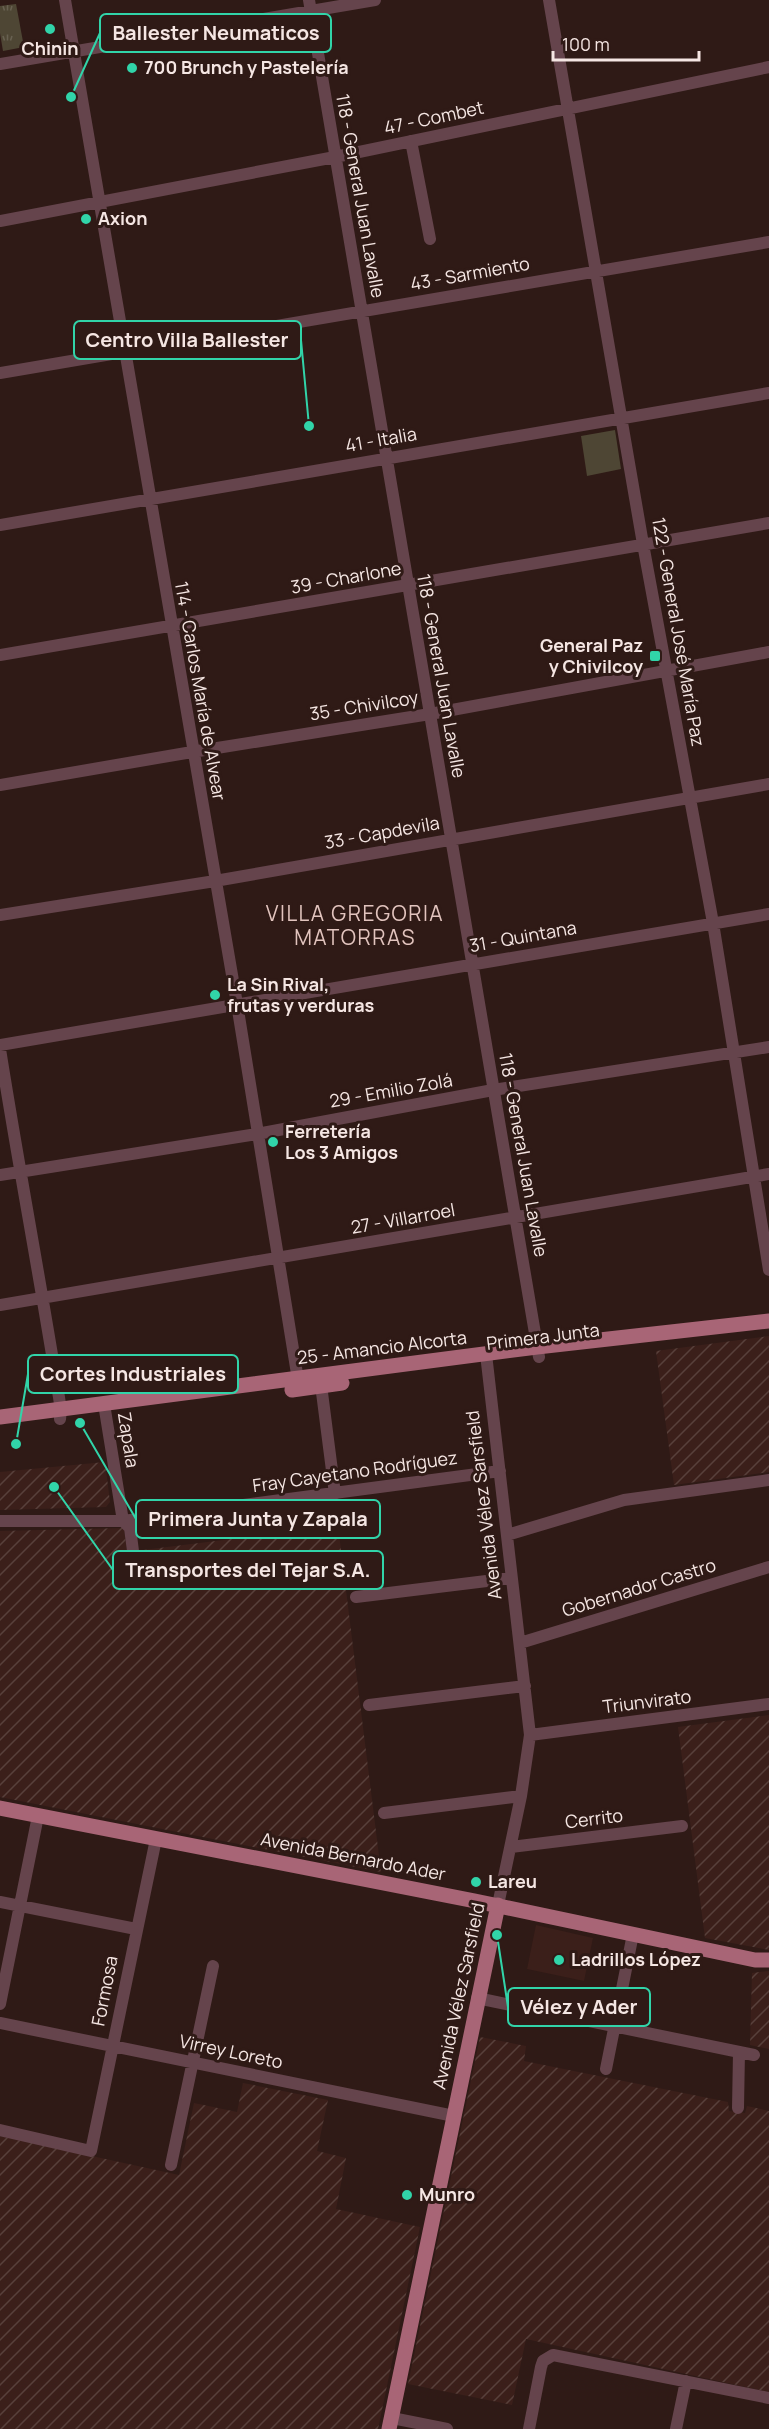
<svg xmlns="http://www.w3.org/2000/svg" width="769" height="2429" font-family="Manrope,sans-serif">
	<defs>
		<pattern id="industrial-furrows" width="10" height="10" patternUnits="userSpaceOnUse" patternTransform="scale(1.5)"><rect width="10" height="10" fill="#3b1f1a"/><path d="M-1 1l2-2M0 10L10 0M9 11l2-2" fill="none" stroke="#58403b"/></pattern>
		<pattern id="grass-tufts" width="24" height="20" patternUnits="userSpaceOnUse" patternTransform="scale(1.5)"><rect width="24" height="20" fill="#4e4634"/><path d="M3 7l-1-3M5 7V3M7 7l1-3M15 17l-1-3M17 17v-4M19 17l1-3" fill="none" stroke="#686151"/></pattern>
	</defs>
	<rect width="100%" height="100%" fill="#2f1a16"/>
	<!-- built -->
	<path fill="#3b1f1a" d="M536 1925 593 1938 584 1981 527 1969Z"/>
	<!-- industrial -->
	<path fill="url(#industrial-furrows)" d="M769 1336V1472L674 1485 656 1351Z
		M105 1462 110 1502 106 1507 0 1510V1472Z
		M338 1526 381 1872 0 1797V1531L124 1528 127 1552Z
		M769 1715V1950L705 1938 678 1727Z
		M769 1971V2049L750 2045 752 1973Z
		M480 2037 526 2046 524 2061 728 2102 729 2111 745 2113 747 2106 769 2111V2392L526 2339 512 2405 408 2384Z
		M243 2083 328 2100 317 2151 346 2158 336 2209 420 2227 378 2429H0V2136L179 2175 194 2103 237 2112Z"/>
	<!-- grass -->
	<path fill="url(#grass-tufts)" d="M16 4 24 47 3 51 0 33V6Z"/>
	<!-- pitch -->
	<path fill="#4e4634" d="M615 430 621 469 587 476 581 436Z"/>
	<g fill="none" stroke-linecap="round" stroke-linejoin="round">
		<!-- minor -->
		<path stroke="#65444c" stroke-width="12" d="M65 0 237 1004 299 1386
			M309 0 539 1357
			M549 0 643 544 713 923 769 1270
			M0 64 375 0
			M411 141 430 239
			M0 221 335 157 769 67
			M0 373 769 242
			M0 525 769 393
			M0 655 769 523
			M0 785 192 752 430 714 769 652
			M0 915 215 881 769 784
			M0 1045 769 914
			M0 1049C19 1169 42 1289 61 1410L60 1419
			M0 1175 257 1134 493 1090 769 1047
			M0 1305 769 1174
			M486 1354 530 1735 521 1796 498 1905
			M320 1377 335 1494
			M104 1404 123 1521 130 1528 133 1551
			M0 1521H123L500 1471
			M507 1535 624 1500 769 1480
			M356 1597 511 1578
			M520 1643 769 1567
			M369 1705 525 1686
			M530 1735 769 1704
			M384 1813 521 1796
			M511 1847 682 1826
			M0 1902 136 1929
			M477 1998 754 2055
			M0 2004 38 1816
			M0 2023 454 2116
			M606 2069 633 1934
			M738 2108 739 2052
			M0 2130 91 2151 156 1839
			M171 2165 213 1966
			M392 2418 447 2429
			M529 2429 541 2367 543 2361 553 2355 769 2398
			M676 2429 686 2381"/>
		<!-- major -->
		<path stroke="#a86576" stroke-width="15" d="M292 1390 342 1383
			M0 1417 537 1347 769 1321
			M0 1808 475 1901 755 1960H769
			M389 2429 498 1905"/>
	</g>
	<!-- markers -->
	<g fill="#31d4a9" stroke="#2f1a16" stroke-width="2">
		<circle cx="50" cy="29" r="6"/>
		<circle cx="132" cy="68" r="6"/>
		<circle cx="86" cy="219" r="6"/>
		<rect x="649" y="650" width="12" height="12" rx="3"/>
		<circle cx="215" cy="995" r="6"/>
		<circle cx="273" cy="1142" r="6"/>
		<circle cx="476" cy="1882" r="6"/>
		<circle cx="559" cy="1960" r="6"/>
		<circle cx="407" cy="2195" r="6"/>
	</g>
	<g text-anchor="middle" stroke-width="6" stroke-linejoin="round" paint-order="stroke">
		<!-- poi labels -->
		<g font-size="18" font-weight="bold" fill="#f5e6e3" stroke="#2f1a16" text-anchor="start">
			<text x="50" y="55" text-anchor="middle">Chinin</text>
			<text x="144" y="74">700 Brunch y Pastelería</text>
			<text x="98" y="225">Axion</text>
			<text x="643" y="652" text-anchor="end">General Paz<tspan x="643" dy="21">y Chivilcoy</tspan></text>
			<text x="227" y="991">La Sin Rival,<tspan x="227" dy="21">frutas y verduras</tspan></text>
			<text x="285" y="1138">Ferretería<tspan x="285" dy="21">Los 3 Amigos</tspan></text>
			<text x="488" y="1888">Lareu</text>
			<text x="571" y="1966">Ladrillos López</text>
			<text x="419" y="2201">Munro</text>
		</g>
		<!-- street labels -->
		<g font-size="18" fill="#f5e6e3" stroke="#2f1a16">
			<text transform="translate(434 118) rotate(-12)" y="6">47 - Combet</text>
			<text transform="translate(360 196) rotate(80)" y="6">118 - General Juan Lavalle</text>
			<text transform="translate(470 274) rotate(-10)" y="6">43 - Sarmiento</text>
			<text transform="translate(381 440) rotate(-10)" y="6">41 - Italia</text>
			<text transform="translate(346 578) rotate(-10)" y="6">39 - Charlone</text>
			<text transform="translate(678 632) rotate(80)" y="6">122 - General José María Paz</text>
			<text transform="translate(441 676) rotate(80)" y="6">118 - General Juan Lavalle</text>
			<text transform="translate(200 691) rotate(80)" y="6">114 - Carlos María de Alvear</text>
			<text transform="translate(364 706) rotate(-9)" y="6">35 - Chivilcoy</text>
			<text transform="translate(382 833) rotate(-10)" y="6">33 - Capdevila</text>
			<text transform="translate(523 937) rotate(-10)" y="6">31 - Quintana</text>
			<text transform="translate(391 1091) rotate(-10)" y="6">29 - Emilio Zolá</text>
			<text transform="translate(523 1155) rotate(80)" y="6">118 - General Juan Lavalle</text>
			<text transform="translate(403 1219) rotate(-10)" y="6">27 - Villarroel</text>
			<text transform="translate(543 1337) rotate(-7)" y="6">Primera Junta</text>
			<text transform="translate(382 1348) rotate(-7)" y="6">25 - Amancio Alcorta</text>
			<text transform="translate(128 1440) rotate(81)" y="6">Zapala</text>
			<text transform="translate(355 1472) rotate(-8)" y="6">Fray Cayetano Rodríguez</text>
			<text transform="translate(484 1505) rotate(-97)" y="6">Avenida Vélez Sarsfield</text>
			<text transform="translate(639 1588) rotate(-17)" y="6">Gobernador Castro</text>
			<text transform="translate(647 1702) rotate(-7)" y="6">Triunvirato</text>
			<text transform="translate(594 1819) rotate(-7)" y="6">Cerrito</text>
			<text transform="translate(353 1857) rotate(11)" y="6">Avenida Bernardo Ader</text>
			<text transform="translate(105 1991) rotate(-79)" y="6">Formosa</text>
			<text transform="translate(459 1996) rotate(-78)" y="6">Avenida Vélez Sarsfield</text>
			<text transform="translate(231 2052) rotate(12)" y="6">Virrey Loreto</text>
		</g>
		<!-- quarter labels -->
		<g font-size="21" letter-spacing="1.5" fill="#e2c4be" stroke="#2f1a16">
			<text x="355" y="921">VILLA GREGORIA<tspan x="355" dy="24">MATORRAS</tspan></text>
		</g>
	</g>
	<!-- callouts -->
	<path fill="none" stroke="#31d4a9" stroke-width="2" d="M71 97L100 33M309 426L301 340M16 1444L28 1374M80 1423L136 1519M54 1487L113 1570M497 1935L508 2007"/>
	<g fill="#31d4a9" stroke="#2f1a16" stroke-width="2">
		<circle cx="71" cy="97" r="6"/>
		<circle cx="309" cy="426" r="6"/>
		<circle cx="16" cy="1444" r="6"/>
		<circle cx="80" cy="1423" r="6"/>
		<circle cx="54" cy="1487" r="6"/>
		<circle cx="497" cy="1935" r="6"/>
	</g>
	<g fill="#2f1a16" stroke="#31d4a9" stroke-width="2">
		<rect x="100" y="14" width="231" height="38" rx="6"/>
		<rect x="74" y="321" width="227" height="38" rx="6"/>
		<rect x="28" y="1355" width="210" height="38" rx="6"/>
		<rect x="136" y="1500" width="244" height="38" rx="6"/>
		<rect x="113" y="1551" width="270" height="38" rx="6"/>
		<rect x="508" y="1988" width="142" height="38" rx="6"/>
	</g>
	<g font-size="20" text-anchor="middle" font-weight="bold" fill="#f5e6e3">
		<text x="216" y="40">Ballester Neumaticos</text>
		<text x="187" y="347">Centro Villa Ballester</text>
		<text x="133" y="1381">Cortes Industriales</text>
		<text x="258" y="1526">Primera Junta y Zapala</text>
		<text x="248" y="1577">Transportes del Tejar S.A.</text>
		<text x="579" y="2014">Vélez y Ader</text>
	</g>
	<!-- scale -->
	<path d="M553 51v9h146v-9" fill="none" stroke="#f5e6e3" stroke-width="3"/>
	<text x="562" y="51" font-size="18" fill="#f5e6e3" stroke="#2f1a16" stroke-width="4.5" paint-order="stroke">100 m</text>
</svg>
